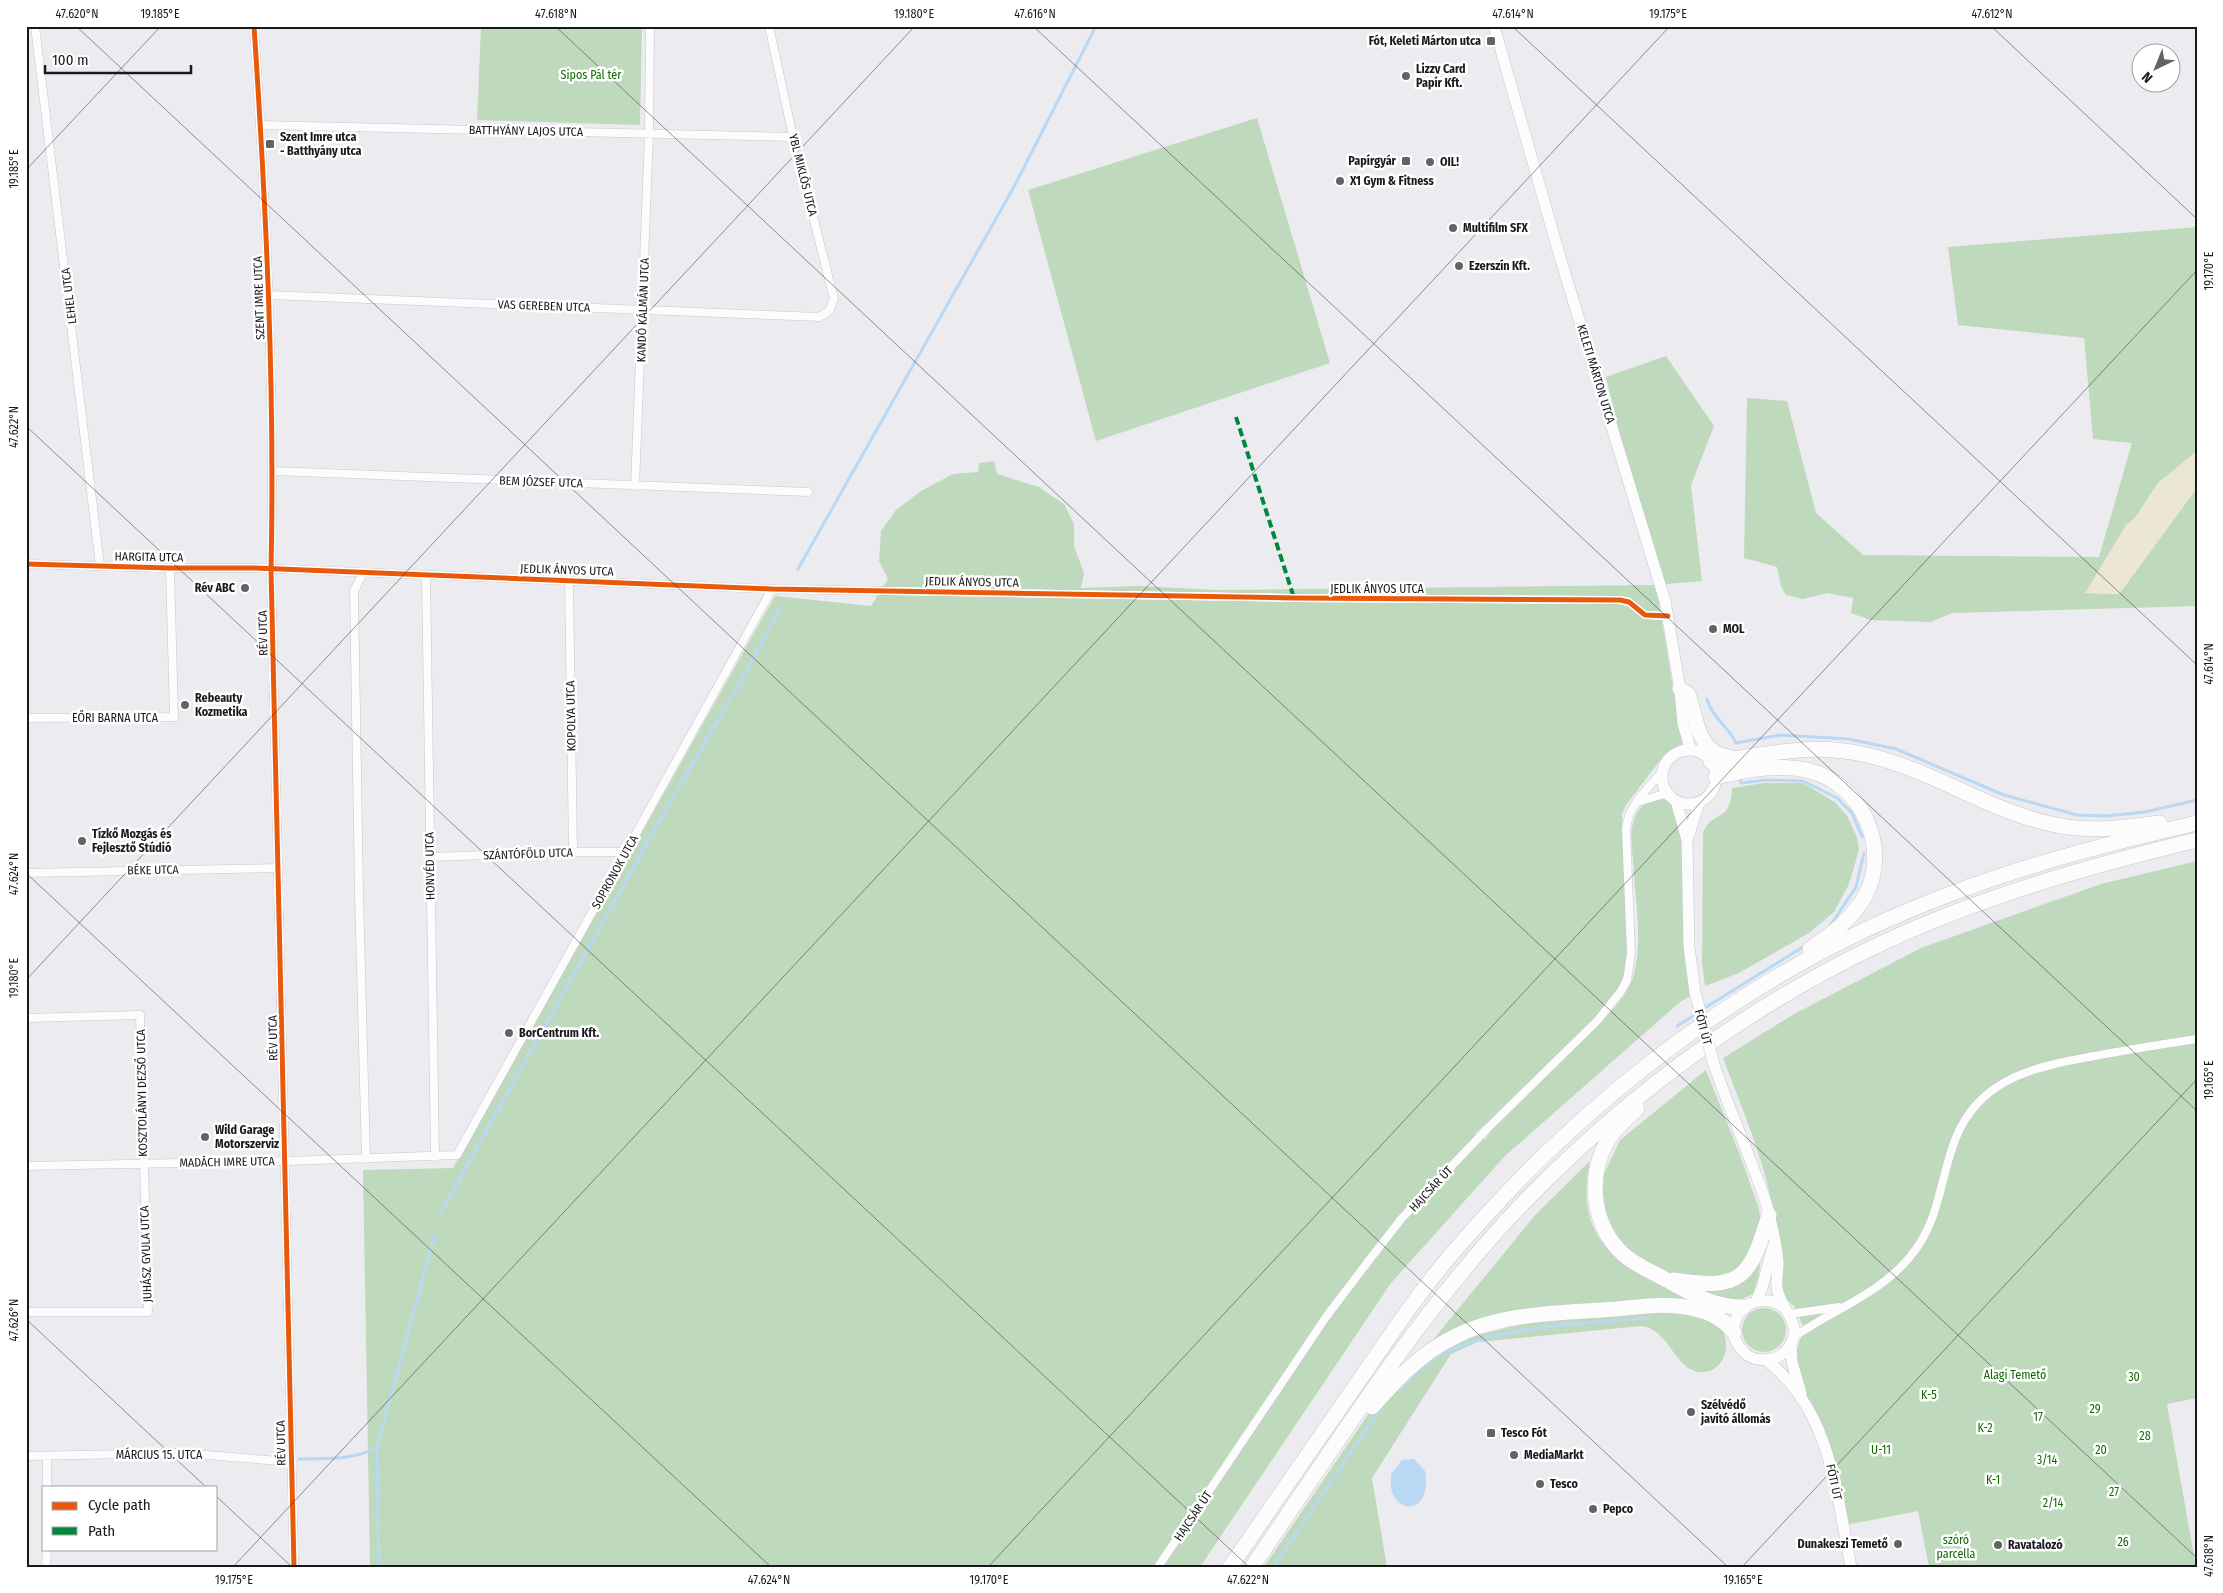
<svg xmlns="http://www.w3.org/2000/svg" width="2223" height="1593" font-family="'Fira Sans Condensed',sans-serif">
	<rect width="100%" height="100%" fill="#ececf0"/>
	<!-- green -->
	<path fill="#bfd9bc" d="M481 26H642L640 125 477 120Z
		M1257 118 1330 363 1096 441 1028 190Z
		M2197 227V451L2158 483 2135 518 2126 525 2086 593 2119 594 2197 488V606L1952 613 1931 622 1870 620 1851 613 1853 598 1827 593 1803 599 1786 595 1781 586 1777 567 1744 558 1747 398 1787 401 1816 513 1863 555 2099 557 2132 443 2093 439 2084 338 1958 325 1948 247Z
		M1666 356 1714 426 1691 485 1702 581 1656 585 1682 742 1680 752 1665 754 1626 805 1622 814 1628 946C1626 981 1618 992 1595 1017L1475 1134 1485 1140 1490 1132 1600 1023C1613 1009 1630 993 1634 973 1643 938 1635 898 1633 862 1632 847 1629 831 1635 817 1640 802 1655 797 1669 800 1690 831 1682 907 1684 945 1685 962 1687 979 1690 996L1680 1002 1505 1156 1391 1283 1200 1567H370L363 1170 453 1168 775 596 871 606 888 579 879 561 881 531 896 510 921 491 953 474 978 472 979 463 994 461 997 474 1039 487 1064 504 1074 524V546L1084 573 1081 588 1137 586 1218 590 1656 585 1606 377Z
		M1764 783H1803L1835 802 1847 816 1857 837 1859 850 1849 884 1834 912 1809 933 1739 973 1705 986 1702 962 1703 834C1712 808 1731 825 1732 788Z
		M2197 861V1398L2167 1404 2196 1567H1929L1918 1511 1846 1525 1820 1422 1806 1395 1794 1357 1804 1329 1795 1307 1780 1293C1779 1263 1778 1234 1772 1204 1762 1154 1741 1106 1723 1058L1796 1013 1921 948 2101 884Z
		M1706 1070 1740 1155 1759 1209 1763 1238 1759 1274 1753 1294 1737 1301 1723 1300 1643 1263 1613 1234 1602 1203 1604 1174 1620 1140Z
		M1590 1161C1570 1252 1637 1274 1705 1304L1557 1308 1428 1346 1536 1214Z
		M1742 1330a22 22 0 1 1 44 0a22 22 0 1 1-44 0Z
		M1651 1311C1672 1312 1693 1310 1712 1320 1735 1331 1729 1374 1700 1372 1674 1370 1670 1329 1641 1326L1478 1342 1451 1354 1372 1478 1387 1567H1264L1378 1400 1429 1357 1463 1339 1510 1327 1542 1321Z"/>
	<!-- sand -->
	<path fill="#ece6d4" d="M2197 451 2194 483H2197V488L2119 594 2085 593 2126 525 2135 518 2158 483Z"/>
	<!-- water -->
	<path fill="#b8d8f4" d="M1414 1459 1425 1471C1426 1478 1427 1487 1424 1494 1418 1512 1399 1509 1393 1494 1390 1488 1391 1480 1391 1474L1402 1460Z"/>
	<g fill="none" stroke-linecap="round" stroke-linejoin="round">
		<!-- stream -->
		<path stroke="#b8d8f4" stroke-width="3" d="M798 569 1015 185 1096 26
			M1707 699C1712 718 1728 726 1736 743L1780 735 1849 739 1896 749 2004 795 2077 815 2107 816 2145 812 2197 800
			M1740 779 1741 783 1767 780 1803 781 1837 798 1852 813 1862 837
			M1830 926 1856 887 1864 853
			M1703 1009 1806 945
			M1677 1026 1698 1013
			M439 1216 662 816 741 681 781 607
			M1399 1389C1411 1379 1423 1365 1437 1357 1489 1326 1588 1323 1649 1318
			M299 1459C326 1458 353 1461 377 1447
			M379 1567 377 1447 434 1237
			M1273 1567 1384 1404"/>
		<defs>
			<path id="street" d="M35 26 100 566
				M254 26C266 207 275 388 271 569L294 1567
				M260 125 793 137
				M269 295 819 317 829 311 834 299 793 137 769 26
				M273 471 808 492
				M635 486 649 134 650 26
				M26 564 170 568H255L772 589 1294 598 1620 600 1629 602 1645 615 1668 616
				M363 573 354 591 359 893 366 1159
				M426 576 435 1157
				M569 580 573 852
				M26 718 174 717 170 568
				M1638 802 1667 793
				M429 857 573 852H626
				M26 873 279 868
				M26 1018 140 1015 148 1312H26
				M26 1166 286 1161 457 1155 772 589
				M1790 1314 1839 1307
				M1794 1337C1832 1310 1878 1295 1909 1258 1940 1222 1939 1182 1955 1140 1980 1075 2040 1066 2100 1055 2132 1049 2164 1044 2197 1039
				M26 1456 182 1453 292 1462
				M47 1487V1456
				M46 1567 47 1549
				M1158 1567 1326 1317 1370 1259 1402 1218 1487 1129 1598 1020 1621 991 1627 980 1631 953 1626 829C1628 806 1647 789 1662 772"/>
			<path id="secondary" d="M1494 26 1560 257 1665 601 1680 689 1683 724 1691 750
				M1662 777a27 27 0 1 1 54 0a27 27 0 1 1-54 0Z
				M1676 801 1687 840
				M1695 992 1689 947 1687 840 1699 803
				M1714 1065C1726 1099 1740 1133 1753 1167 1758 1181 1765 1196 1768 1210 1772 1227 1777 1245 1778 1262 1778 1271 1776 1280 1777 1288 1780 1310 1805 1324 1789 1347 1785 1353 1778 1358 1771 1359 1761 1361 1750 1359 1743 1351 1716 1324 1752 1284 1785 1308
				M1756 1301 1762 1288 1773 1246
				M1791 1344 1792 1362 1801 1393
				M1766 1360C1831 1410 1836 1492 1851 1567"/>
			<path id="highway" d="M1680 689 1688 694C1696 715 1696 745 1720 755 1724 756 1728 757 1731 758
				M1711 762C1765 756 1806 742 1862 754 1927 767 1983 808 2047 823 2086 833 2121 828 2160 823
				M1716 777C1747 770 1779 763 1810 771 1862 784 1891 849 1865 896 1852 919 1831 935 1810 949
				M1637 1109C1629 1116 1620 1124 1613 1133 1586 1170 1590 1224 1624 1255 1636 1265 1650 1271 1663 1278 1691 1293 1711 1307 1744 1307
				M1674 1280C1743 1291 1750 1277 1769 1215
				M1372 1407C1396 1380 1420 1354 1452 1338 1501 1312 1562 1313 1616 1309 1638 1307 1663 1303 1685 1307 1705 1310 1721 1316 1734 1332
				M1230 1567C1270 1509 1310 1452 1349 1395 1382 1348 1413 1300 1450 1256 1586 1096 1755 966 1953 893 2032 863 2114 842 2197 823
				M1252 1567C1332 1450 1413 1322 1509 1218 1615 1105 1739 1011 1880 944 1980 897 2089 866 2197 840"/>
		</defs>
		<!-- street casing -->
		<use href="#street" stroke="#c7c7ca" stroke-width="9"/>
		<!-- secondary casing -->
		<use href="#secondary" stroke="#c7c7ca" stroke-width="12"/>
		<!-- highway casing -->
		<use href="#highway" stroke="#c7c7ca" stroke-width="16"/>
		<!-- street -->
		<use href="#street" stroke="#fcfcfd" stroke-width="8"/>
		<!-- secondary -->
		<use href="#secondary" stroke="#fcfcfd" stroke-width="11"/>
		<!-- highway -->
		<use href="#highway" stroke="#fcfcfd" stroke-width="15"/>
		<defs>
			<path id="secondary-bridge" d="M1695 992 1714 1065"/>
		</defs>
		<!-- secondary-bridge casing -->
		<use href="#secondary-bridge" stroke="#c7c7ca" stroke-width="12" stroke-linecap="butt"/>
		<!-- secondary-bridge -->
		<use href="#secondary-bridge" stroke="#fcfcfd" stroke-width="11"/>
		<!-- quiet -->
		<path stroke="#00873e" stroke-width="4" stroke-dasharray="8 4" stroke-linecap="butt" d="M1236 417 1294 598"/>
		<defs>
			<path id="cycleway" d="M254 26C266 207 275 388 271 569L294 1567
				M26 564 170 568H255L772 589 1294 598 1620 600 1629 602 1645 615 1668 616"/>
		</defs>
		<!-- cycleway casing -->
		<use href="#cycleway" stroke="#fff" stroke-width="8"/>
		<!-- cycleway -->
		<use href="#cycleway" stroke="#e8590c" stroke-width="5"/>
	</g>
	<!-- ticks -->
	<path fill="none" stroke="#19191c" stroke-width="1" stroke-opacity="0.45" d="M76 26 1728 1567M555 26 2197 1558M1033 26 2197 1111M1512 26 2197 665M1991 26 2197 219M26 170 161 26M26 426 1249 1567M26 873 771 1567M26 980 915 26M26 1319 206 1487M216 1496 292 1567M233 1567 1670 26M988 1567 2197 270M1742 1567 2197 1079"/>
	<!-- markers -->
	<g fill="#636366" stroke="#fff" stroke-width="2">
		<rect x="1486" y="36" width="10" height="10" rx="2.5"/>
		<circle cx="1406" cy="76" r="5"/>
		<rect x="265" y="139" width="10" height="10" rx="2.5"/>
		<rect x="1401" y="156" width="10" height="10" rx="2.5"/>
		<circle cx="1430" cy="162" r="5"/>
		<circle cx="1340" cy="181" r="5"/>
		<circle cx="1453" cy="228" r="5"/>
		<circle cx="1459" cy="266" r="5"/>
		<circle cx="245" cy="588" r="5"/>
		<circle cx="1713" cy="629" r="5"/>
		<circle cx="185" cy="705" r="5"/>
		<circle cx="82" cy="841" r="5"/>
		<circle cx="509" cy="1033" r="5"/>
		<circle cx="205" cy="1137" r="5"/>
		<circle cx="1691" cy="1412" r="5"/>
		<rect x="1486" y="1428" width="10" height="10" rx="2.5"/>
		<circle cx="1514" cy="1455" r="5"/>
		<circle cx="1540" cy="1484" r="5"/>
		<circle cx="1593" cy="1509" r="5"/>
		<circle cx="1898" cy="1544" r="5"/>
		<circle cx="1998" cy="1545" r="5"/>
	</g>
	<g text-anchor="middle" stroke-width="5" stroke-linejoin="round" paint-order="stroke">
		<!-- poi labels -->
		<g font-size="12" font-weight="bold" fill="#19191c" stroke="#fff" text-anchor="start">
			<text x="1481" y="45" text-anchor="end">Fót, Keleti Márton utca</text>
			<text x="1416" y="73">Lizzy Card<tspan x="1416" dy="14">Papír Kft.</tspan></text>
			<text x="280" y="141">Szent Imre utca<tspan x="280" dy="14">- Batthyány utca</tspan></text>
			<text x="1396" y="165" text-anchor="end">Papírgyár</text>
			<text x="1440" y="166">OIL!</text>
			<text x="1350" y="185">X1 Gym &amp; Fitness</text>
			<text x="1463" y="232">Multifilm SFX</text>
			<text x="1469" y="270">Ezerszín Kft.</text>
			<text x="235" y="592" text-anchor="end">Rév ABC</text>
			<text x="1723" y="633">MOL</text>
			<text x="195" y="702">Rebeauty<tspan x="195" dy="14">Kozmetika</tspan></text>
			<text x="92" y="838">Tízkő Mozgás és<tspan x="92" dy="14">Fejlesztő Stúdió</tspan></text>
			<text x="519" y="1037">BorCentrum Kft.</text>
			<text x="215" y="1134">Wild Garage<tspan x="215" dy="14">Motorszerviz</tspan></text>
			<text x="1701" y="1409">Szélvédő<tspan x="1701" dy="14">javító állomás</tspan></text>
			<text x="1501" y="1437">Tesco Fót</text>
			<text x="1524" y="1459">MediaMarkt</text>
			<text x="1550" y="1488">Tesco</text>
			<text x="1603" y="1513">Pepco</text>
			<text x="1888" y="1548" text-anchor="end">Dunakeszi Temető</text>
			<text x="2008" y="1549">Ravatalozó</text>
		</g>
		<!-- park labels -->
		<g font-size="12" fill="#136a00" stroke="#fff">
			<text x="591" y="79">Sipos Pál tér</text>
			<text x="2015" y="1379">Alagi Temető</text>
			<text x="2134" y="1381">30</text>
			<text x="1929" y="1399">K-5</text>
			<text x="2095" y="1413">29</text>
			<text x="2038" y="1421">17</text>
			<text x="1985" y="1432">K-2</text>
			<text x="2145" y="1440">28</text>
			<text x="1881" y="1454">U-11</text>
			<text x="2101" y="1454">20</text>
			<text x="2047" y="1464">3/14</text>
			<text x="1993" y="1484">K-1</text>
			<text x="2114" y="1496">27</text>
			<text x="2053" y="1507">2/14</text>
			<text x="1956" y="1544">szóró<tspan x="1956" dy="14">parcella</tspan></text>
			<text x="2123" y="1546">26</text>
		</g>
		<!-- street labels -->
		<g font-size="12" fill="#19191c" stroke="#fff">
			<text transform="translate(526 131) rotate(1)" y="4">BATTHYÁNY LAJOS UTCA</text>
			<text transform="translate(803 175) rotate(76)" y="4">YBL MIKLÓS UTCA</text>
			<text transform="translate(69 296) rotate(-97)" y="4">LEHEL UTCA</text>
			<text transform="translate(259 298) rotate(-92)" y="4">SZENT IMRE UTCA</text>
			<text transform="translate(544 306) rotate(2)" y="4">VAS GEREBEN UTCA</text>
			<text transform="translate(643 310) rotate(-88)" y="4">KANDÓ KÁLMÁN UTCA</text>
			<text transform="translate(1596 374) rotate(73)" y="4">KELETI MÁRTON UTCA</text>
			<text transform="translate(541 482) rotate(2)" y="4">BEM JÓZSEF UTCA</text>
			<text transform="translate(149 557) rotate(1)" y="4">HARGITA UTCA</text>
			<text transform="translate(567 570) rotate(2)" y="4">JEDLIK ÁNYOS UTCA</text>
			<text transform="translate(972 582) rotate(1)" y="4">JEDLIK ÁNYOS UTCA</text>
			<text x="1377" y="593">JEDLIK ÁNYOS UTCA</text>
			<text transform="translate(263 633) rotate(-91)" y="4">RÉV UTCA</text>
			<text transform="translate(571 716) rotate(-91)" y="4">KOPOLYA UTCA</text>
			<text x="115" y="722">EŐRI BARNA UTCA</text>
			<text transform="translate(528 854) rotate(-2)" y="4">SZÁNTÓFÖLD UTCA</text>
			<text transform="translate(430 866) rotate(-91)" y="4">HONVÉD UTCA</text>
			<text transform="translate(153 870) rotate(-1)" y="4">BÉKE UTCA</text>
			<text transform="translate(615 872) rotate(-61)" y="4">SOPRONOK UTCA</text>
			<text transform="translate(1703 1027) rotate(75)" y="4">FÓTI ÚT</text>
			<text transform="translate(273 1038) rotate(-91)" y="4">RÉV UTCA</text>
			<text transform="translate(142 1093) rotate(-91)" y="4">KOSZTOLÁNYI DEZSŐ UTCA</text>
			<text transform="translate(227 1162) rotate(-1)" y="4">MADÁCH IMRE UTCA</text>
			<text transform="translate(1431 1189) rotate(-47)" y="4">HAJCSÁR ÚT</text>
			<text transform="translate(146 1254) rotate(-92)" y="4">JUHÁSZ GYULA UTCA</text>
			<text transform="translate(281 1443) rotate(-91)" y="4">RÉV UTCA</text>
			<text x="159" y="1459">MÁRCIUS 15. UTCA</text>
			<text transform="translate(1834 1482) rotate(78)" y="4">FÓTI ÚT</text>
			<text transform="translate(1193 1516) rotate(-56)" y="4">HAJCSÁR ÚT</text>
		</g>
	</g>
	<!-- border -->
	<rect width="2223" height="1593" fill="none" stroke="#ffffff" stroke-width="55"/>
	<!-- legend -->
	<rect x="42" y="1486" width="175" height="65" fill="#ffffff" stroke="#a3a3a4"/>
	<rect x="52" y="1502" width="25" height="8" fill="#e8590c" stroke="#a3a3a4"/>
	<text x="88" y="1510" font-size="15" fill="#19191c">Cycle path</text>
	<rect x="52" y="1527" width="25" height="8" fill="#00873e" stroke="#a3a3a4"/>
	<text x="88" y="1536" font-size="15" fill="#19191c">Path</text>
	<!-- north arrow -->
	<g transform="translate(2156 68) rotate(223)"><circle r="24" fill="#ffffff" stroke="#a3a3a4"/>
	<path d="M0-4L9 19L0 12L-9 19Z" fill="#636366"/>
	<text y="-8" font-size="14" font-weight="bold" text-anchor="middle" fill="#19191c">N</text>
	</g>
	<!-- scale -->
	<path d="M45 65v8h146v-8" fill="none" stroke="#19191c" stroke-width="2.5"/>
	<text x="52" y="65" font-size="15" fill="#19191c" stroke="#ffffff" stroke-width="4" paint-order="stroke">100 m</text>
	<rect x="28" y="28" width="2168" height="1538" fill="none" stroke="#19191c" stroke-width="2"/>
	<g font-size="12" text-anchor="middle" fill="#19191c">
		<text x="77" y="18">47.620°N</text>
		<text x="160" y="18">19.185°E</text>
		<text x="556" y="18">47.618°N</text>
		<text x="914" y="18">19.180°E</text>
		<text x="1035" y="18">47.616°N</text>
		<text x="1513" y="18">47.614°N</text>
		<text x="1668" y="18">19.175°E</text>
		<text x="1992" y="18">47.612°N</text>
		<text transform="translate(14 169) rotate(-90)" y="4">19.185°E</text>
		<text transform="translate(2209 271) rotate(-90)" y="4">19.170°E</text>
		<text transform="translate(14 427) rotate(-90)" y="4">47.622°N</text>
		<text transform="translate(2209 664) rotate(-90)" y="4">47.614°N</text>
		<text transform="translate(14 874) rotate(-90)" y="4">47.624°N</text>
		<text transform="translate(14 978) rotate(-90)" y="4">19.180°E</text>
		<text transform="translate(2209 1080) rotate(-90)" y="4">19.165°E</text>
		<text transform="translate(14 1320) rotate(-90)" y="4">47.626°N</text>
		<text transform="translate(2209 1556) rotate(-90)" y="4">47.618°N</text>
		<text x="234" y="1584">19.175°E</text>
		<text x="769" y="1584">47.624°N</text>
		<text x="989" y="1584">19.170°E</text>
		<text x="1248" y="1584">47.622°N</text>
		<text x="1743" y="1584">19.165°E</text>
	</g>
</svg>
